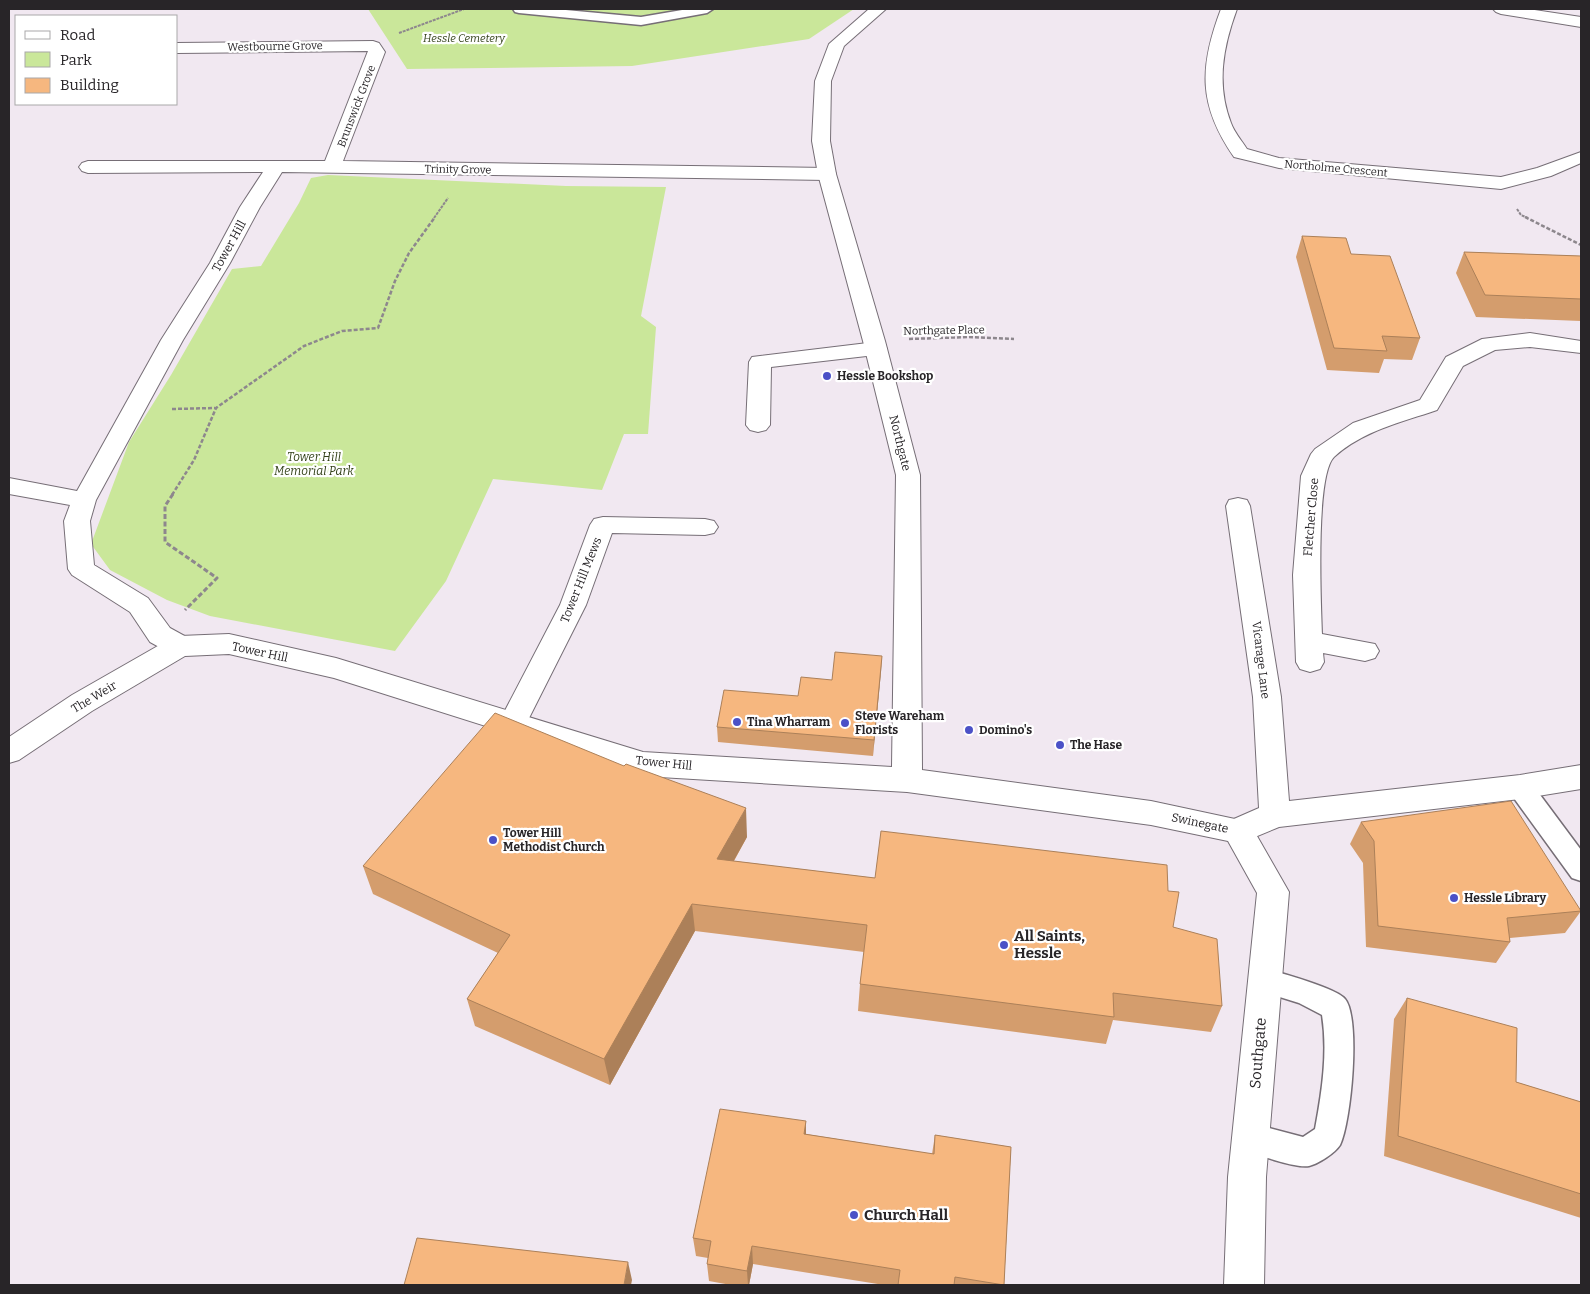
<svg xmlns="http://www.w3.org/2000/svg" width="1590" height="1294" font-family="Bitter,serif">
	<rect width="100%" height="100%" fill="#f1e8f1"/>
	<!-- green -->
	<path fill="#cae79a" d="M368 9H854L809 39 632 66 407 69Z
		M328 175 566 186 666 187 641 316 656 327 648 434H624L602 490 493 479 446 581 395 651 210 616 167 600 110 570 91 544 129 442 171 375 232 269 261 266 299 203 311 178Z"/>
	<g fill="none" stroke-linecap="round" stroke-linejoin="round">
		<defs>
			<path id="service" d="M513 9H555L641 17 688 9H713L707 13 641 25 519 13 515 12Z
				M1520 777 1529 780 1581 850V881L1572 878 1511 794 1508 787 1511 780Z
				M1264 968C1280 973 1336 988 1345 999 1361 1018 1351 1123 1340 1145 1335 1153 1318 1164 1309 1166 1297 1169 1252 1153 1239 1148L1235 1138 1239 1128 1250 1123 1303 1137 1315 1129C1322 1092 1328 1052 1322 1015L1299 1003 1254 989 1250 980 1254 971Z"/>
			<path id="minor" d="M1221 9H1237C1223 47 1216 84 1231 123 1234 132 1242 141 1247 149L1279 158 1501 177 1537 168 1581 152V163L1551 176 1501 189 1279 168 1234 157C1198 105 1199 67 1221 9Z
				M1493 9H1528L1581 17V27L1501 14 1496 12Z
				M373 41 379 43 385 52 343 161 827 168 834 170 836 174 834 178 827 180 282 172 260 207 230 263 183 340 96 500 90 521 94 565 148 598 170 628 190 639 194 646 190 653 180 656 170 653 150 642 130 612 72 575 68 569 64 521 70 505 9 494V478L77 491 161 340 210 263 240 207 263 172 88 173 82 171 79 167 82 163 88 161H325L368 51 176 53V43Z
				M1530 333 1581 341V353L1530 347 1495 350 1463 366 1437 410C1402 422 1362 431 1334 457 1315 476 1321 604 1322 634L1375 644 1379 651 1375 658 1365 661 1323 653 1324 662 1320 669 1310 672 1300 669 1296 662 1293 575 1301 476 1311 454 1315 449 1353 423 1420 400 1446 357 1482 339Z
				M876 342 884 344 887 349 884 354 771 367 770 425 766 430 758 432 750 430 746 425 749 362 752 357Z
				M1238 498 1247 500 1250 506 1281 697 1289 801 1520 775 1581 765V789L1520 799 1279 827 1238 844 1227 840 1223 831 1227 822 1259 808 1253 697 1226 506 1229 500Z
				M603 517 705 519 714 521 718 527 714 533 705 535 612 533 586 605 522 732 512 735 502 732 498 724 560 605 590 525 594 519Z"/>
			<path id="tertiary" d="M869 9H886L844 46 831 81 830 141 836 174 885 341 920 475 922 770 1151 801 1249 822 1289 892 1266 1177 1264 1285H1224L1228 1177 1257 893 1228 841 1151 825 907 792 643 776 334 678 229 654 185 656 92 711 19 760 9 763V737L72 695 170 639 180 636 229 634 336 658 643 752 892 767 896 475 863 341 818 174 812 141 815 81 829 44Z"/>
		</defs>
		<!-- service casing -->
		<use href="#service" stroke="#766e76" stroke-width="3"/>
		<!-- minor casing -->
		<use href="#minor" stroke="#766e76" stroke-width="2"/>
		<!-- tertiary casing -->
		<use href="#tertiary" stroke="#766e76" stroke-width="2"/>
		<!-- path-far2 -->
		<path stroke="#8d878d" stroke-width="2" stroke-dasharray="3 1" stroke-linecap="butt" d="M399 33 464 9
			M1517 209 1521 215 1528 218
			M434 218 448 198"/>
		<!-- path-far1 -->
		<path stroke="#8d878d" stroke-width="2.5" stroke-dasharray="4 2" stroke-linecap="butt" d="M1525 217 1581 245
			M909 339 969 337 1014 339
			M172 409 215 408
			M172 495 194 460 216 408 304 346 342 331 378 328 395 281 409 253 435 217"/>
		<!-- path -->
		<path stroke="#8d878d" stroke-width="3" stroke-dasharray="5 2.5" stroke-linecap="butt" d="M173 494 165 506V542L217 578 185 610"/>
		<!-- service -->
		<use href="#service" fill="#fff" fill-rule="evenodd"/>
		<!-- minor -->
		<use href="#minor" fill="#fff" fill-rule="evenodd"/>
		<!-- tertiary -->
		<use href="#tertiary" fill="#fff" fill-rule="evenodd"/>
	</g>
	<!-- wall -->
	<path fill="#d49d6d" d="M1302 236 1351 254 1420 338 1412 360 1384 359 1379 373 1327 370 1296 257Z
		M1464 252 1581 256V321L1476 317 1456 273Z
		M882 656 873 756 718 742 717 727 798 696Z
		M1361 822 1581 911 1565 933 1510 938V942L1496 963 1366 947 1363 863 1350 844Z
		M747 837 734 861 875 878 1168 891 1173 927 1222 1006 1211 1032 1113 1020 1106 1044 858 1011 860 984 864 952 695 931 610 1085 475 1026 467 999 498 953 373 894 363 866Z
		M1407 998 1516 1082 1581 1102V1218L1384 1156 1394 1019Z
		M806 1121V1134L932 1154 935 1135 1011 1147 1004 1285H884L753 1264 749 1285H731L709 1281 707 1264 708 1258 696 1256 693 1238Z"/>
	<!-- shaded-wall -->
	<path fill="#ac8059" d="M882 656 881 672 873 756 874 740Z
		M746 808 747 837 719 887 717 859Z
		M692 904 695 931 610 1085 604 1059Z
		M806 1121V1140L804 1134Z
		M752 1246 753 1264 749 1285H748L747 1271Z
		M628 1262 632 1280 631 1285H624Z"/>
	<!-- building -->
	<path fill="#f6b77f" stroke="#ac8059" d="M1302 236 1346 238 1351 254 1390 256 1420 338 1382 336 1387 351 1334 348Z
		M1464 252 1581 256V299L1485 295Z
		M835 652 882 656 874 740 717 727 724 690 798 696 801 677 832 680Z
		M495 713 624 766 626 764 746 808 717 859 875 878 881 831 1167 865 1168 891 1179 892 1173 927 1217 939 1222 1006 1113 993 1114 1017 860 984 867 925 692 904 604 1059 467 999 510 935 363 866Z
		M1511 801 1581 911 1507 918 1510 942 1378 926 1374 841 1361 822Z
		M1407 998 1517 1028 1516 1082 1581 1102V1194L1398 1136Z
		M720 1109 806 1121 804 1134 934 1154 935 1135 1011 1147 1004 1285 955 1277 954 1285H898L900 1270 752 1246 747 1271 707 1264 711 1241 693 1238Z
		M417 1238 628 1262 624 1285H404Z"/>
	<!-- markers -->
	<g fill="#4b51c7" stroke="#fff" stroke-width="2">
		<circle cx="827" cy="376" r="5"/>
		<circle cx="737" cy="722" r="5"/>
		<circle cx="845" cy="723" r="5"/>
		<circle cx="969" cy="730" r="5"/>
		<circle cx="1060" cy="745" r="5"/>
		<circle cx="493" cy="840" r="5"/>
		<circle cx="1454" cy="898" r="5"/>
		<circle cx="1004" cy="945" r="5"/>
		<circle cx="854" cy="1215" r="5"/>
	</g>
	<g text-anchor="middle" stroke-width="4.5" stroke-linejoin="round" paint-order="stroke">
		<!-- far-park labels -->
		<g font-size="11" font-style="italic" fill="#34421a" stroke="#fff">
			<text x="464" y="42">Hessle Cemetery</text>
		</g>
		<!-- far-street labels -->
		<g font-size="11" fill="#282528" stroke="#fff">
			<text transform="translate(275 46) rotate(-1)" y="4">Westbourne Grove</text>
			<text transform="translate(356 106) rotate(-69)" y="4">Brunswick Grove</text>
			<text transform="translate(1336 168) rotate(5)" y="4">Northolme Crescent</text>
			<text transform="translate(458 169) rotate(1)" y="4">Trinity Grove</text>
			<text transform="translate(944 330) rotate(-1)" y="4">Northgate Place</text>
		</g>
		<!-- street labels -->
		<g font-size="12" fill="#282528" stroke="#fff">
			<text transform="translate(229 246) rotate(-61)" y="4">Tower Hill</text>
			<text transform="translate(900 443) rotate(76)" y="4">Northgate</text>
			<text transform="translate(1311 517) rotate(-85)" y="4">Fletcher Close</text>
			<text transform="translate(581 580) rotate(-68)" y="4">Tower Hill Mews</text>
			<text transform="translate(260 652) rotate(12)" y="4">Tower Hill</text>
			<text transform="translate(1261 660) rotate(83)" y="4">Vicarage Lane</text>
			<text transform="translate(94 697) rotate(-31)" y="4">The Weir</text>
			<text transform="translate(664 763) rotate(6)" y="4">Tower Hill</text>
			<text transform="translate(1200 823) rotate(12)" y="4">Swinegate</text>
		</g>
		<!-- poi labels -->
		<g font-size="12" font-weight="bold" fill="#282528" stroke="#fff" text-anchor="start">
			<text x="837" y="380">Hessle Bookshop</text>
			<text x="855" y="720">Steve Wareham<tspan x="855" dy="14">Florists</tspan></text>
			<text x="747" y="726">Tina Wharram</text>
			<text x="979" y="734">Domino's</text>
			<text x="1070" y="749">The Hase</text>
			<text x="503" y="837">Tower Hill<tspan x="503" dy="14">Methodist Church</tspan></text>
			<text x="1464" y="902">Hessle Library</text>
		</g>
		<!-- park labels -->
		<g font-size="12" font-style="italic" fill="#34421a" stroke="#fff">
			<text x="314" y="461">Tower Hill<tspan x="314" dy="14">Memorial Park</tspan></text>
		</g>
		<!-- near-poi labels -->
		<g font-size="15" font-weight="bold" fill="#282528" stroke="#fff" text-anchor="start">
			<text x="1014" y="941">All Saints,<tspan x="1014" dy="17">Hessle</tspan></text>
			<text x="864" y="1220">Church Hall</text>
		</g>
		<!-- near-street labels -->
		<g font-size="15" fill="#282528" stroke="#fff">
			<text transform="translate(1258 1053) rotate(-85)" y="5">Southgate</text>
		</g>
	</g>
	<!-- border -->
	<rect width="1590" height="1294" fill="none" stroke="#282528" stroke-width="20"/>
	<!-- legend -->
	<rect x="15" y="15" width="162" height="90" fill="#ffffff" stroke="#a9a8a9"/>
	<rect x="25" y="31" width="25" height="8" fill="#ffffff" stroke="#a9a8a9"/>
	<text x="60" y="40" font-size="15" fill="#282528">Road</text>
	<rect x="25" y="52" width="25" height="15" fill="#cae79a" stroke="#a9a8a9"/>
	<text x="60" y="65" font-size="15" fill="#282528">Park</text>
	<rect x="25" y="78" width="25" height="15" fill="#f6b77f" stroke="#a9a8a9"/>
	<text x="60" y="90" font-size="15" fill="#282528">Building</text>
</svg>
